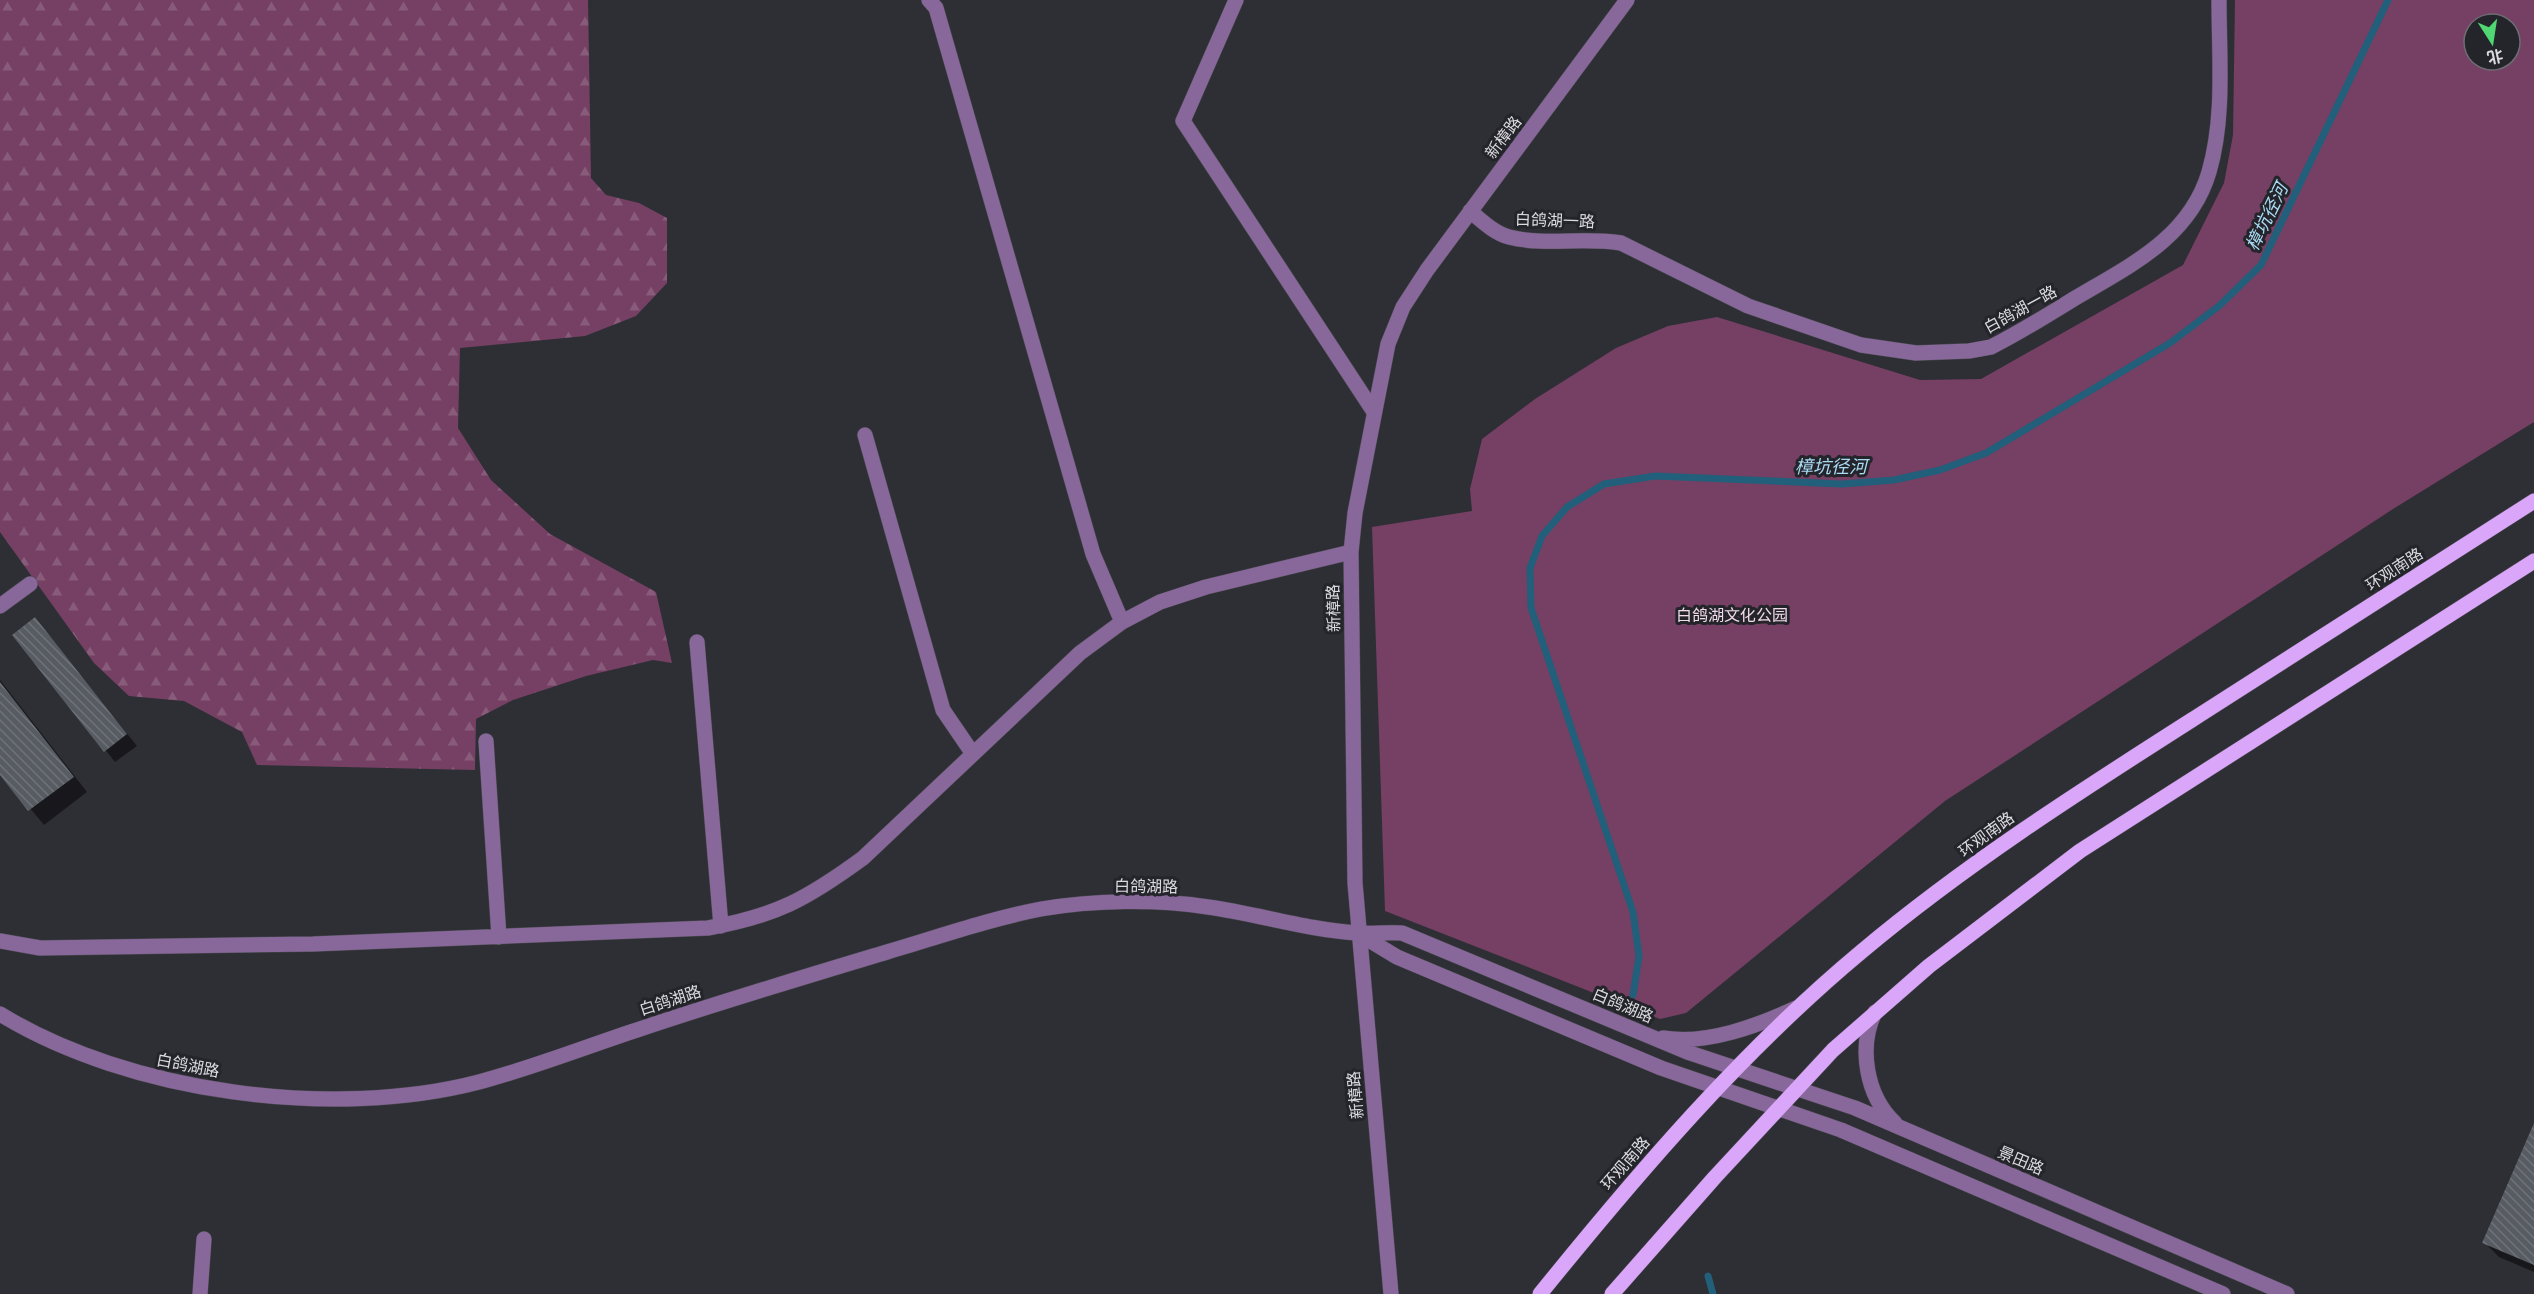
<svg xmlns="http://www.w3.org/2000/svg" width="2534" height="1294" font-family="Poppins,'Noto Sans SC',sans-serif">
	<defs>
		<pattern id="forest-firs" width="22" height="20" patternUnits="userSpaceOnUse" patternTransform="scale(1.5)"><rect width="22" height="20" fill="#754064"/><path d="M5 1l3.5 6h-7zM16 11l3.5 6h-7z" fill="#885b7a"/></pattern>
		<pattern id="building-back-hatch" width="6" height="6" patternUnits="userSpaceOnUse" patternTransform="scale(1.5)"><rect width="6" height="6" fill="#575c63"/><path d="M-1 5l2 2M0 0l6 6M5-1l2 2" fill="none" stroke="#6f7379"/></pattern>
	</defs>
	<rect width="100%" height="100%" fill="#2e2e35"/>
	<!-- forest -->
	<path fill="url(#forest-firs)" d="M0 0H588L591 178 606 195 639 203 667 218V283L636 316 585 336 460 348 458 428 491 480 550 534 656 592 672 663 653 660 586 676 513 700 476 719 475 770 257 765 242 732 184 701 129 696 94 663 0 532Z"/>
	<!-- park -->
	<path fill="#754064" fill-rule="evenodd" d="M2235 0H2534V422L2393 509 1945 801 1686 1013 1660 1019 1385 911 1372 527 1472 511 1470 489 1482 439 1535 399 1616 348 1668 326 1717 317 1920 380 1981 379 2183 265 2224 183 2233 135ZM2474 24H2510V60H2474Z"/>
	<!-- shadow -->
	<path fill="#0007" d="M35 619 137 746 115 762 14 635Z
		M0 680 87 792 44 825 0 772Z
		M2534 1126V1272L2499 1257 2484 1242Z"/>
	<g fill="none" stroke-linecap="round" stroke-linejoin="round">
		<!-- stream -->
		<path stroke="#215f7a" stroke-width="7" d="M1633 995 1639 956 1633 912 1531 608 1530 568 1542 536 1567 507 1604 484 1655 476 1842 484 1894 480 1940 470 1986 453 2170 343 2219 306 2261 265 2388 0
			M1708 1276 1713 1294"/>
	</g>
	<!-- building -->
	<path fill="url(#building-back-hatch)" d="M35 617 127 734 104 752 12 635Z
		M0 682 74 777 28 811 0 775Z
		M2534 1123V1265L2482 1243Z"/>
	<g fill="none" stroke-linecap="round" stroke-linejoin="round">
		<defs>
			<path id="minor" d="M929 0 936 8 1093 554 1122 622
				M1236 0 1183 121 1374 412
				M1470 211C1482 221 1494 233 1509 237 1543 246 1585 237 1621 243L1748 306 1861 345 1916 353 1969 351 1991 347C2021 332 2049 314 2077 297 2131 265 2190 237 2209 172 2225 117 2219 57 2219 0
				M865 435 943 710 973 754
				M0 606 30 584
				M697 642 721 926
				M486 741 499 937
				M1359 934 1397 957 1661 1068 1841 1130 2223 1294
				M0 941 40 948 313 944 708 928C776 916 807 899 863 858L1080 653 1122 622 1160 602 1206 587 1351 552
				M1875 1012C1858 1047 1866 1096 1895 1123
				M0 1014C129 1093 333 1120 479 1082 532 1068 585 1047 637 1030 720 1002 804 977 887 952 938 937 989 919 1041 909 1094 900 1155 899 1208 907 1258 914 1308 930 1358 933 1373 934 1387 932 1402 933L1690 1053 1855 1108 2287 1294
				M1663 1038C1707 1045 1757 1026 1796 1008
				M200 1294 204 1239
				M1391 1294 1355 883 1351 552 1355 513 1388 344 1403 307 1427 270 1627 0"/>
			<path id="major" d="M1540 1294C1638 1173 1741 1052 1861 952 1967 863 2082 790 2198 716 2310 644 2422 572 2534 501
				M1612 1294 1715 1177 1833 1050 1929 966 2080 851 2534 561"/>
		</defs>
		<!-- minor casing -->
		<use href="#minor" stroke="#4a4a50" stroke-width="16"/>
		<!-- major casing -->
		<use href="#major" stroke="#4a4a50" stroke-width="16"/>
		<!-- minor -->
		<use href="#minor" stroke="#88689a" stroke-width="15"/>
		<!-- major -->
		<use href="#major" stroke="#daa6f9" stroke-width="15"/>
	</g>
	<g text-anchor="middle" stroke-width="6" stroke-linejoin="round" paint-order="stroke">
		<!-- street labels -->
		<g font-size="16" fill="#dbdbdf" stroke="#24242b">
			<text transform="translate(1503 137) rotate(-53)" y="6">新樟路</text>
			<text transform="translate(1555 220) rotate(2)" y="6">白鸽湖一路</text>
			<text transform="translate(2020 309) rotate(-29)" y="6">白鸽湖一路</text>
			<text transform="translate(2394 569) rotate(-33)" y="6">环观南路</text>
			<text transform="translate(1333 608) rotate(-91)" y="6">新樟路</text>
			<text transform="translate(1986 834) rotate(-36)" y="6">环观南路</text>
			<text transform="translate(1146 886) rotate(1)" y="6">白鸽湖路</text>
			<text transform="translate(670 1000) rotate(-18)" y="6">白鸽湖路</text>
			<text transform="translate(1623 1005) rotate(23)" y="6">白鸽湖路</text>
			<text transform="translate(188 1065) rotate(11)" y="6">白鸽湖路</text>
			<text transform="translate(1355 1095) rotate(-95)" y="6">新樟路</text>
			<text transform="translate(2021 1160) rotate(23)" y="6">景田路</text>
			<text transform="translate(1625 1163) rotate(-49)" y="6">环观南路</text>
		</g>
		<!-- park labels -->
		<g font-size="16" fill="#f2dbea" stroke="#24242b">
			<text x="1732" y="621">白鸽湖文化公园</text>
		</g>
		<!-- water labels -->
		<g font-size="18" font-style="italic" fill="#a9dbf4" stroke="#24242b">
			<text transform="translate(2267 217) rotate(-64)" y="6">樟坑径河</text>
			<text x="1831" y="473">樟坑径河</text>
		</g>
	</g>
	<!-- north arrow -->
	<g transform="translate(2492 42) rotate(168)"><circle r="28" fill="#24242b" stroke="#6d6d73" stroke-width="1.5"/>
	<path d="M0-4.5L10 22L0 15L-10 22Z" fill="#51d674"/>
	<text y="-9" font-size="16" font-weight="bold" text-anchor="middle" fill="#dbdbdf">北</text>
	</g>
</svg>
